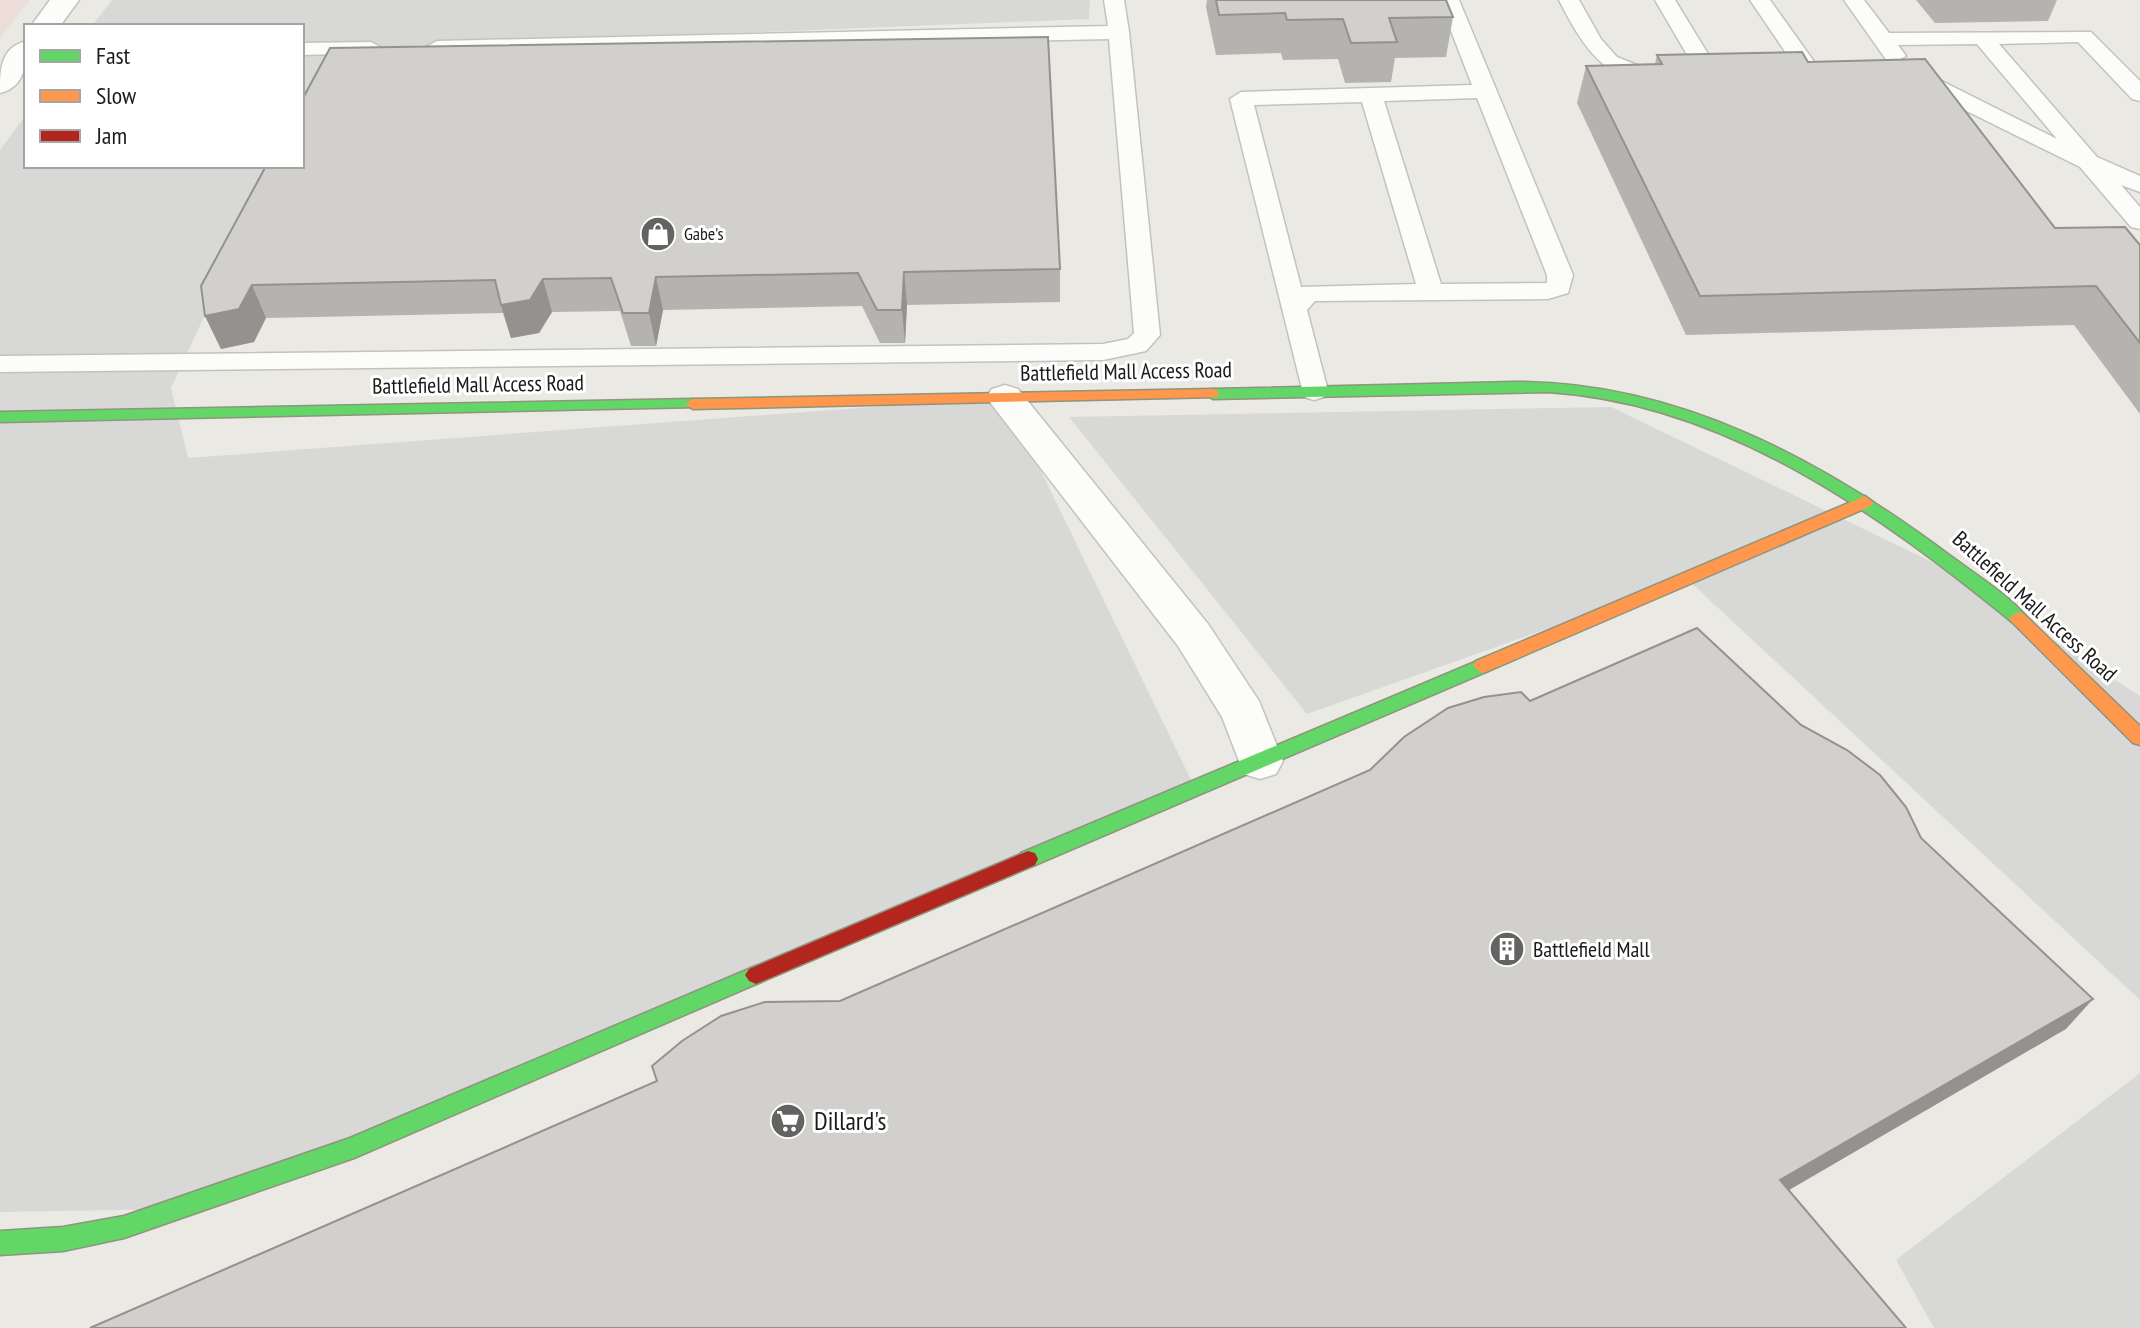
<svg xmlns="http://www.w3.org/2000/svg" width="2140" height="1328" font-family="'PT Sans Narrow',sans-serif">
	<rect width="100%" height="100%" fill="#eae9e4"/>
	<!-- commercial -->
	<path fill="#edddd8" d="M0 0H30L0 38Z"/>
	<!-- parking -->
	<path fill="#d8d8d6" d="M112 0H1090L1089 19 329 49 302 106V26H92Z
		M26 115V166H274L171 388 188 458 1005 397 1195 788 175 1209 0 1212V150Z
		M1611 407 1930 561 2140 696V1000L1687 579 1307 714 1069 417Z
		M2140 1073V1328H1934L1896 1260Z"/>
	<g fill="none" stroke-linecap="round" stroke-linejoin="round">
		<defs>
			<path id="lane" d="M1104 0H1124L1129 32 1160 335 1146 351 1103 360 0 372V356L1103 344 1128 339 1134 333 1109 39 437 53 426 47 437 41 1108 26Z
				M1439 0H1459L1573 275 1568 293 1548 299 1315 301 1307 310 1328 391 1324 397 1314 400 1304 397 1230 99 1241 92 1472 85ZM1477 98 1547 275V283L1441 284 1384 101ZM1362 102 1416 284 1301 287 1254 105Z
				M1559 0H1579L1601 39 1617 57 1637 65 1663 68 1666 73 1663 78C1607 91 1580 41 1559 0Z
				M1655 0H1675L1719 72 1716 77H1700Z
				M1750 0H1770L1820 70 1817 75H1801Z
				M1844 0H1864L1889 33 2091 32 2140 81V101L2132 99 2078 42 1999 44 2097 157 2140 176V192L2121 185 2140 207V229L2131 227 2080 167 1904 80 1901 75 1904 70H1920L2057 139 1977 44 1898 45 1906 56 1895 62 1887 61Z
				M371 42 382 48 379 53 302 55V43Z"/>
			<path id="street" d="M50 0H79L60 26H31Z
				M26 41C26 63 26 87 0 93 0 70 0 48 26 41Z
				M1005 385 1018 389 1208 624 1259 701 1283 761 1276 774 1260 779 1244 774 1222 717 1178 646 986 397 992 389Z"/>
			<path id="fast" d="M1514 382C1677 381 1824 461 1952 557 1971 571 2014 599 2027 618L2018 624 2012 622C1879 514 1726 403 1548 392L1213 399 1205 394 1213 389Z
				M693 399 701 404 698 407 0 422V412Z
				M1482 659 1488 661 1491 666 1488 671 1035 865 1028 867 1021 865 1018 859 1021 853Z
				M756 966 763 969 767 975 763 981 354 1158 124 1238 63 1251 0 1255V1231L63 1227 124 1216 350 1138Z"/>
			<path id="slow" d="M1213 389 1218 391V397L693 409 685 404 693 399Z
				M1865 496 1873 502 1871 506 1488 671 1482 673 1473 666 1476 661Z
				M2018 612 2024 614 2140 726V745L2133 743 2012 622 2009 618Z"/>
			<path id="jam" d="M1028 851 1035 853 1038 859 1035 865 763 981 756 984 749 981 745 975 749 969Z"/>
		</defs>
		<!-- lane casing -->
		<use href="#lane" stroke="#c2c2c0" stroke-width="3"/>
		<!-- street casing -->
		<use href="#street" stroke="#c2c2c0" stroke-width="3"/>
		<!-- fast casing -->
		<use href="#fast" stroke="#8f947c" stroke-width="3"/>
		<!-- slow casing -->
		<use href="#slow" stroke="#8f947c" stroke-width="3"/>
		<!-- jam casing -->
		<use href="#jam" stroke="#8f947c" stroke-width="3"/>
		<!-- lane -->
		<use href="#lane" fill="#fcfcfb" fill-rule="evenodd"/>
		<!-- street -->
		<use href="#street" fill="#fcfcfb" fill-rule="evenodd"/>
		<!-- fast -->
		<use href="#fast" fill="#63d668" fill-rule="evenodd"/>
		<!-- slow -->
		<use href="#slow" fill="#ff974d" fill-rule="evenodd"/>
		<!-- jam -->
		<use href="#jam" fill="#b3261e" fill-rule="evenodd"/>
	</g>
	<!-- wall -->
	<path fill="#b5b3af" d="M1207 0H1446L1453 17 1446 57 1395 58 1391 82 1345 83 1338 59 1283 60 1281 53 1216 55 1206 7Z
		M1916 0H2057L2048 21 1935 23Z
		M1657 55 1808 62 2055 228 2140 245V414L2074 325 1686 335 1577 103 1586 66 1655 64Z
		M1060 269V302L907 305 905 343H880L862 306 663 310 656 346H631L620 311 552 312 539 333 511 338 503 313 266 318 254 342 221 349 205 316 201 286Z"/>
	<!-- shaded-wall -->
	<path fill="#93928f" d="M904 272 907 305 905 343 902 310Z
		M656 277 663 310 656 346 649 313Z
		M543 279 552 312 539 333 511 338 501 305Z
		M252 285 266 318 254 342 221 349 205 316Z
		M2093 999 2066 1029 1760 1207 1780 1180Z"/>
	<!-- building -->
	<path fill="#d2d0cc" stroke="#93928f" stroke-width="2" d="M1216 0H1446L1453 17 1389 18 1397 42 1351 43 1343 19 1287 20 1285 13 1219 15Z
		M1048 37 1060 269 904 272 902 310H877L858 273 656 277 649 313H623L611 278 543 279 530 300 501 305 495 280 252 285 239 309 205 316 201 286 266 166H302V100L330 48Z
		M1802 52 1808 62 1925 59 2055 228 2125 227 2140 245V343L2096 286 1700 296 1586 66 1662 64 1657 55Z
		M1697 628 1801 725 1847 750 1880 775 1906 807 1921 838 2093 999 1780 1180 1906 1328H90L657 1081 652 1066 682 1041 721 1016 765 1002 840 1001 1370 770 1404 737 1448 708 1484 697 1521 692 1530 701Z"/>
	<!-- icons -->
	<defs>
		<symbol id="shop-disc" viewBox="-11 -11 22 22"><circle r="9.5" fill="#636361" stroke="#fff"/><path d="M-5-2.5h2.3a2.7 3.5 0 0 1 5.4 0H5L5.5 6h-11ZM-1.5-2.5h3a1.5 2.3 0 0 0-3 0Z" fill="#fff"/></symbol>
		<symbol id="building-disc" viewBox="-11 -11 22 22"><circle r="9.5" fill="#636361" stroke="#fff"/><path d="M-4-6H4V6H1V3H-1V6H-4ZM-2.5-4.3h1.7v1.8h-1.7ZM.8-4.3h1.7v1.8H.8ZM-2.5-1h1.7V.8h-1.7ZM.8-1h1.7V.8H.8Z" fill="#fff"/></symbol>
		<symbol id="supermarket-disc" viewBox="-11 -11 22 22"><circle r="9.5" fill="#636361" stroke="#fff"/><path d="M-6-5.5h2.5l.6 2H6L4.5 2H-2.5L-4.4-4H-6ZM-1.5 3.2a1.3 1.3 0 1 0 .1 0ZM3 3.2a1.3 1.3 0 1 0 .1 0Z" fill="#fff"/></symbol>
	</defs>
	<g fill-rule="evenodd">
		<use href="#shop-disc" x="638" y="214" width="40" height="40"/>
		<use href="#building-disc" x="1487" y="929" width="40" height="40"/>
		<use href="#supermarket-disc" x="768" y="1101" width="40" height="40"/>
	</g>
	<g text-anchor="middle" stroke-width="6" stroke-linejoin="round" paint-order="stroke">
		<!-- far-poi labels -->
		<g font-size="18" fill="#1b1b1b" stroke="#fff" text-anchor="start">
			<text x="684" y="240">Gabe's</text>
		</g>
		<!-- street labels -->
		<g font-size="22" fill="#1b1b1b" stroke="#fff">
			<text transform="translate(1126 371) rotate(-1)" y="8">Battlefield Mall Access Road</text>
			<text transform="translate(478 384) rotate(-1)" y="8">Battlefield Mall Access Road</text>
			<text transform="translate(2035 606) rotate(42)" y="8">Battlefield Mall Access Road</text>
		</g>
		<!-- poi labels -->
		<g font-size="22" fill="#1b1b1b" stroke="#fff" text-anchor="start">
			<text x="1533" y="957">Battlefield Mall</text>
		</g>
		<!-- near-poi labels -->
		<g font-size="26" fill="#1b1b1b" stroke="#fff" text-anchor="start">
			<text x="814" y="1130">Dillard's</text>
		</g>
	</g>
	<!-- legend -->
	<rect x="24" y="24" width="280" height="144" fill="#ffffff" stroke="#a4a4a4" stroke-width="2"/>
	<rect x="40" y="50" width="40" height="12" fill="#63d668" stroke="#a4a4a4" stroke-width="2"/>
	<text x="96" y="64" font-size="24" fill="#1b1b1b">Fast</text>
	<rect x="40" y="90" width="40" height="12" fill="#ff974d" stroke="#a4a4a4" stroke-width="2"/>
	<text x="96" y="104" font-size="24" fill="#1b1b1b">Slow</text>
	<rect x="40" y="130" width="40" height="12" fill="#b3261e" stroke="#a4a4a4" stroke-width="2"/>
	<text x="96" y="144" font-size="24" fill="#1b1b1b">Jam</text>
</svg>
